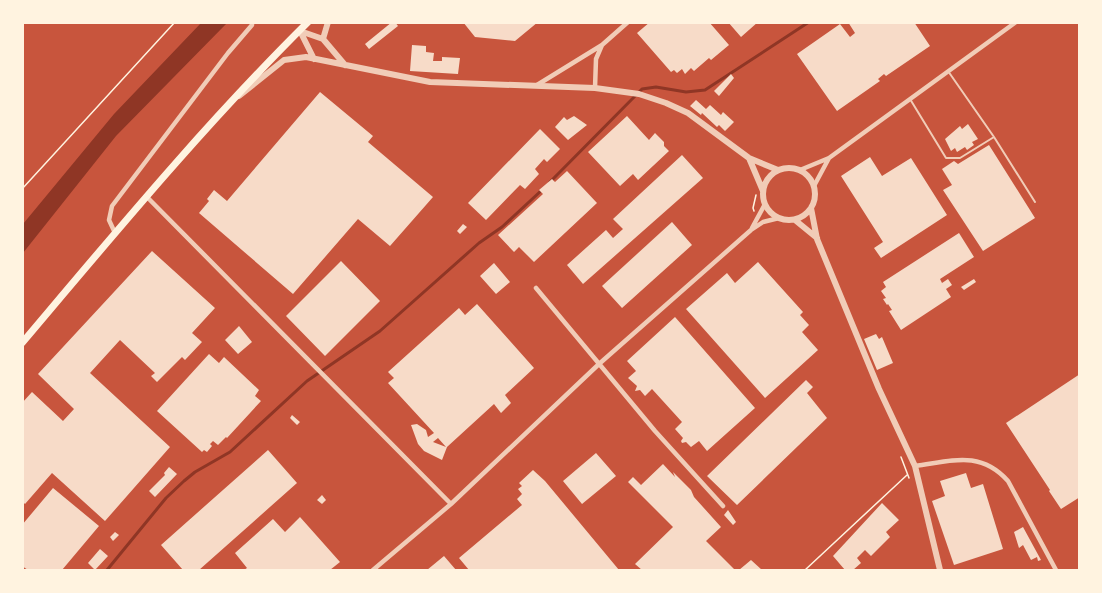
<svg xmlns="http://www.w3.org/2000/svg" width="1102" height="593" font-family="'Open Sans',sans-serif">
	<rect width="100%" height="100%" fill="#c8553d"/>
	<!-- water -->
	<path fill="#8f3625" d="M201 23H227L116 136 23 253V224L114 114Z"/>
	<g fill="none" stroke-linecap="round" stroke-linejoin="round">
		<!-- stream -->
		<path stroke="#8f3625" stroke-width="3" d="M550 182 642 89 656 87 686 92 705 90 809 22
			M107 570 166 498 184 481 195 472 230 452 307 381 380 331 479 243 502 227 543 189"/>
	</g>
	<!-- building -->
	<path fill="#f7dbc8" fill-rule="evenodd" d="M392 22H395L398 26 369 49 365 44Z
		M463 22H538L515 41 475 37Z
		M650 22H709L729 45 711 60 709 58 694 71 691 68 685 74 682 69 677 73 674 70 671 72 637 33Z
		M728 22H758L741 37Z
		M848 22H914L930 46 886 76 884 74 878 79 880 81 837 111 797 54 840 24 850 37 855 33Z
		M412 45 426 46V52L434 53 433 61H442V57L460 58 458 74 410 71Z
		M731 74 734 78 719 96 714 91Z
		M320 92 373 136 368 142 433 197 390 246 358 219 293 294 199 213 209 201 207 199 214 190 227 201Z
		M696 100 706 109 710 105 721 115 723 112 734 122 725 131 719 125 717 127 702 113 701 115 690 106Z
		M574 116 587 125 568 140 555 127 564 117 567 120Z
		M627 116 649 140 655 133 664 142V146L669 151 638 180 633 174 620 186 588 152Z
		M968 124 978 139 972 142 974 145 967 150 965 147 957 152 955 148 951 151 945 139 960 126 962 129Z
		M540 129 560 149 547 162 544 159 535 169 539 174 525 189 520 185 486 220 468 203Z
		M989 145 1035 218 983 251 943 190 952 185 942 169 954 161 958 164Z
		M682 155 703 178 583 284 567 265 606 230 613 238 623 229 613 219Z
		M870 157 882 176 911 158 947 215 881 258 874 248 883 242 841 176Z
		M567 171 597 203 534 262 519 247 514 252 498 235 543 194 539 190 552 179 555 182Z
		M672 222 692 245 622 308 602 286Z
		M463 224 467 227 460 234 457 231Z
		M959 233 974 257 940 279 942 283 948 279 952 285 946 289 951 297 901 330 889 311 892 310 888 304 887 305 883 299 886 298 881 291 886 287 883 282Z
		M152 251 215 308 192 333 202 342 185 360 182 357 157 382 151 376 155 373 120 340 90 373 170 447 105 521 52 473 25 504 22 501V403L32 392 63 421 74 409 38 374Z
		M341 261 380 301 325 356 286 316Z
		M758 262 803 312 800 315 809 325 802 332 818 350 765 398 686 309 727 273 735 283Z
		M494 263 510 282 496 294 480 276Z
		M974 279 976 282 964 290 961 287Z
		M477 304 534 368 505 395 511 403 501 413 494 404 447 447 442 460 424 451 418 444 411 425 417 424 426 430 428 437 434 433 388 383 394 378 388 372 459 308 465 315ZM438 438 446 447 433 442Z
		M675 317 755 408 707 451 699 441 691 447 686 442 682 443 681 441 683 438 675 429 682 422 652 389 645 396 640 390 635 391 637 386 628 378 636 371 627 361Z
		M239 326 252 342 238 354 225 340Z
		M876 334 879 339 882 337 893 363 877 370 864 339Z
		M209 354 219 363 224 357 259 390 255 396 261 401 227 438 226 437 218 445 213 441 210 444 212 446 207 452 204 450 202 452 157 411Z
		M1080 374V497L1061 509 1049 491 1050 490 1006 423Z
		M806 380 813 387 807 393 827 418 737 505 707 476Z
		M292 415 300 422 297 425 290 418Z
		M268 450 297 483 199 570H183L161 545Z
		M596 453 616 476 582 504 563 481Z
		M663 464 675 477 673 472 691 490 694 497 721 527 706 541 735 570H642L635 564 673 527 628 482 633 477 641 485Z
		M169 467 177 474 155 497 149 491 165 475 164 473Z
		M533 470 545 481 619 570H469L459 558 522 505 517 499 522 494 518 489 522 486 519 483Z
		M966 473 971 488 983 484 1003 549 954 565 932 501 945 496 940 481Z
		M53 488 99 526 62 570H28L22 566V525Z
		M322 495 326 500 322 504 317 500Z
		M882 503 899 520 886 532 890 537 871 556 865 550 857 558 861 563 853 570H845L833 556Z
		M728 510 736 522 733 525 724 515Z
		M300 517 340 562 330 570H244L247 568 235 553 273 519 285 532Z
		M1023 527 1041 560 1038 561 1037 557 1031 560 1023 545 1019 548 1014 532Z
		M115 532 119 535 113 541 110 537Z
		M100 549 108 556 95 570 88 563Z
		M444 556 456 570H427Z
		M751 560 762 570H739Z"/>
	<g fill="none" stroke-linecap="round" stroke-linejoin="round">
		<!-- path -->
		<path stroke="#fff3e0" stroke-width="1.5" d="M22 189 175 22
			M754 211 753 208 756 195
			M901 457 909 478
			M805 570 907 475"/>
		<!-- service -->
		<path stroke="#f1ccb7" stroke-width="2" d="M910 99 946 158H960L994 137 948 71
			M994 137 1035 202"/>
		<!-- minor -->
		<path stroke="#f1ccb7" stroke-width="4.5" d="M537 85 602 45 628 22
			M595 88 596 59 602 45
			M800 170 829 158 1016 22
			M814 186 829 158
			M146 196 451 504
			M752 228 765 204
			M115 233 109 220 112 206 228 53 252 25V22
			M536 288 655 431 723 506
			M915 466C952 461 980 450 1008 481L1056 570
			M373 570 451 504 599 364 751 230 763 222 779 218"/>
		<!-- tertiary -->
		<path stroke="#f1ccb7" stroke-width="6" d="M300 31 323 39 345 65
			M300 31 314 59
			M323 39 328 22
			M239 96 284 60 306 57 430 82 595 88 639 94 666 103 688 113 749 158 778 170
			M749 158 763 191
			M763 194a26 26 0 1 1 52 0a26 26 0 1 1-52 0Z
			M811 208 817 239 879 389 915 466 940 570
			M795 220 817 238"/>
		<!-- secondary -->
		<path stroke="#fff3e0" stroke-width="7" d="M22 343C115 233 206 123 308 22"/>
	</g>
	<!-- border -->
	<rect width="1102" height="593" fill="none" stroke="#fff3e0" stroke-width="48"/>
</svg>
